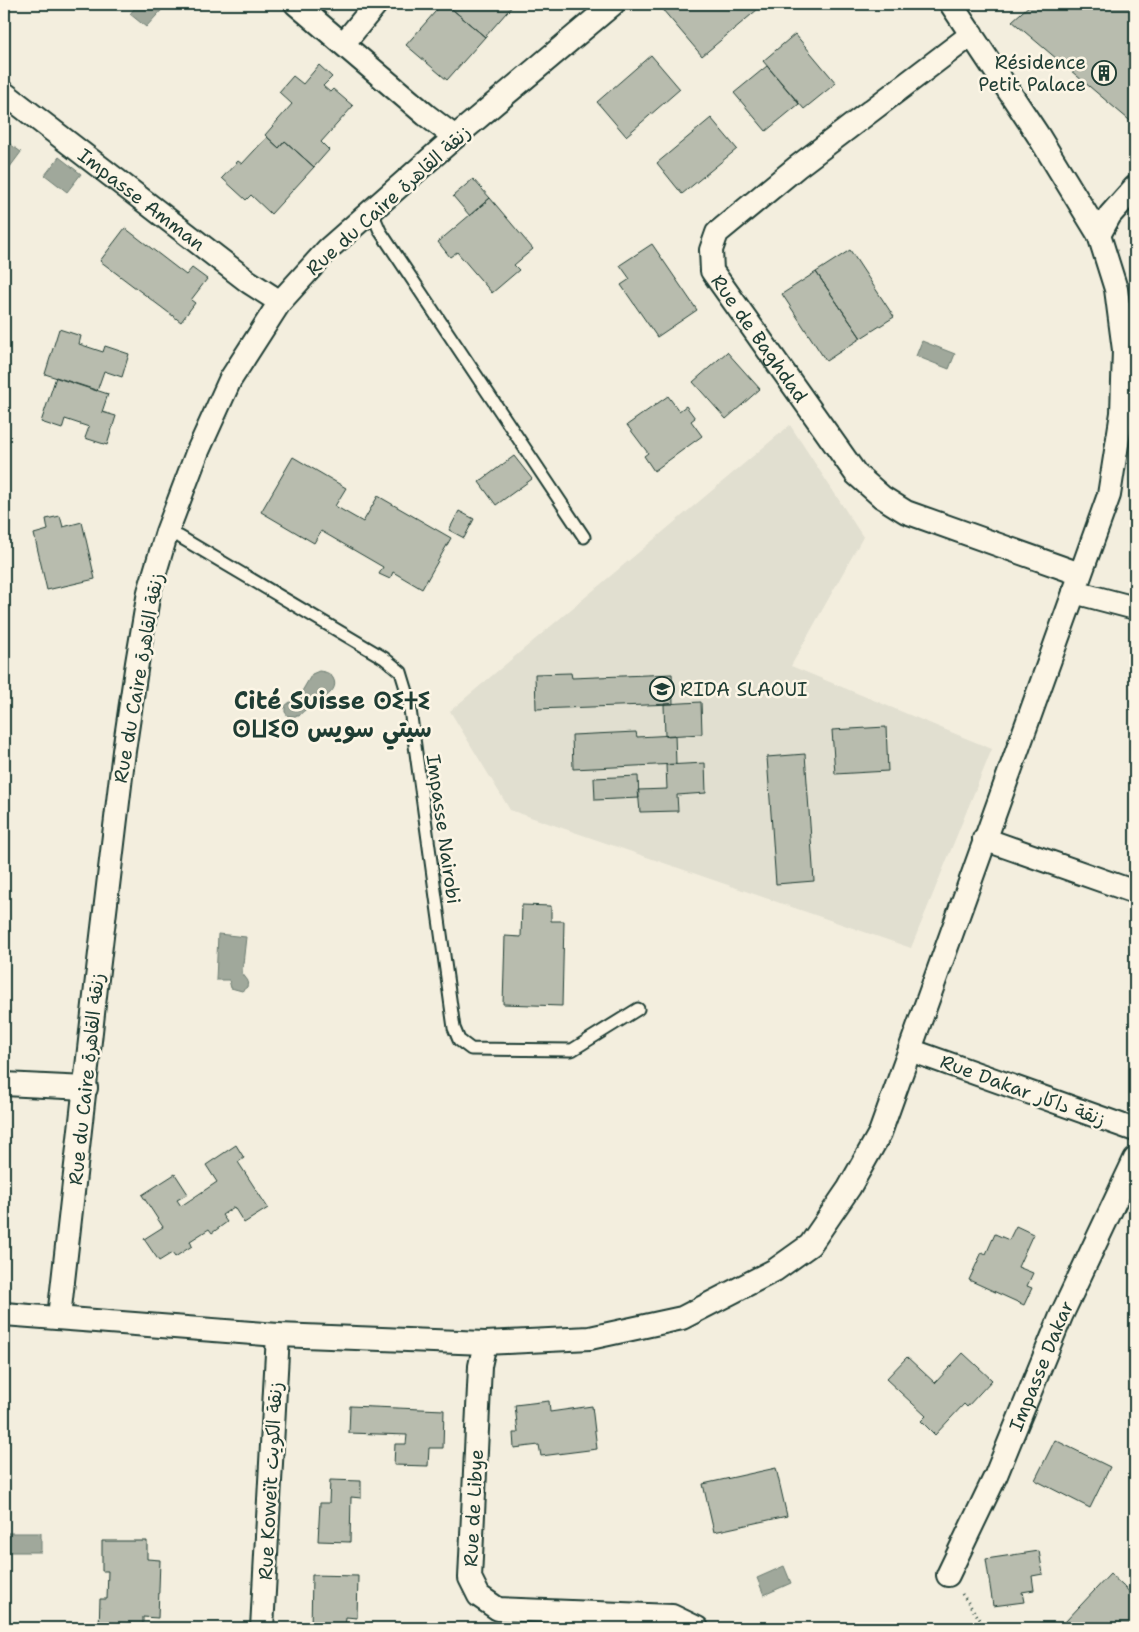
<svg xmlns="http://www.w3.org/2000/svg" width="1139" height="1632" font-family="'Shantell Sans','Playpen Sans Arabic','Noto Sans Tifinagh',sans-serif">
	<rect width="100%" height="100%" fill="#f3eede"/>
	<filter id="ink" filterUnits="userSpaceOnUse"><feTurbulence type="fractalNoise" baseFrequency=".02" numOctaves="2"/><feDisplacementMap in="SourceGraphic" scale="10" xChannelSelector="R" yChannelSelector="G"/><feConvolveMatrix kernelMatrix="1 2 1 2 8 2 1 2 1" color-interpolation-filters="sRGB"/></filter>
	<g filter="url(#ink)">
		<!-- built -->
		<path fill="#e1dfd0" d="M790 425 863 537 791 666 992 749 911 948 510 810 450 711Z"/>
		<!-- water -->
		<path fill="#a0a89b" stroke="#6c7d72" d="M138 4H167L146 27 130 14Z
			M4 140 21 152 4 175Z
			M59 157 81 174 67 192 45 175Z
			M922 341 955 354 949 369 916 356Z
			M319 671C325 672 329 672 333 678 343 695 307 704 299 716H288L285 712V706L301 693 312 674Z
			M218 934 246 937 242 973 248 981 247 987 242 991 231 988 229 980H216Z
			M4 1533H41V1552H4Z
			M784 1566 791 1583 764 1595 757 1578Z"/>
		<!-- building -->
		<path fill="#b8bcae" stroke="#1f3d34" d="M442 4H446L485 37 447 80 406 45Z
			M446 4H514L485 37Z
			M670 4H764L702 56 663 10Z
			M1031 4H1135V125L1012 21Z
			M795 34 836 83 804 109 763 61Z
			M651 55 680 89 626 136 597 102Z
			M319 65 332 77 323 86 330 92 333 89 353 106 321 142 329 150 314 167 285 141 279 148 265 135 292 104 279 92 293 76 303 84Z
			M767 66 799 104 766 131 734 93Z
			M711 118 737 149 682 194 657 163Z
			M267 137 279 148 285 141 314 167 271 214 251 195 246 200 222 178 238 161 242 164Z
			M473 179 490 198 470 216 453 196Z
			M490 198 533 249 514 265 519 270 492 293 457 252 450 257 438 242Z
			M125 228 186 275 192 268 207 279 191 300 195 303 181 322 100 261Z
			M652 244 697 310 657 337 621 285 630 279 620 265Z
			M850 250 894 317 861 338 816 272Z
			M816 272 861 338 826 361 782 294Z
			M59 329 81 336 79 344 103 352 105 346 129 354 122 377 104 371 97 391 45 374Z
			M727 352 760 389 726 419 693 382Z
			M56 377 108 394 102 412 116 416 107 445 85 438 89 427 65 419 62 429 41 422Z
			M668 396 679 411 686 406 695 418 691 421 702 436 654 471 644 456 648 453 627 425Z
			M514 456 532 479 496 505 479 482Z
			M293 457 346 488 335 506 363 522 378 496 451 538 422 589 393 572 390 579 379 574 383 567 321 531 314 543 261 512Z
			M459 511 474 519 464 538 449 530Z
			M60 516 63 527 82 522 95 579 47 590 34 534 48 530 46 519Z
			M571 673 572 678 672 674 673 704 536 709 535 674Z
			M701 702 702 734 665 736 664 704Z
			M886 727 888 771 835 774 832 730Z
			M636 732 637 737 675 735 676 764 573 769 572 735Z
			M805 754 814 881 776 884 767 757Z
			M705 763 706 793 677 795 678 811 640 812 638 790 667 789 666 765Z
			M638 776 639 798 595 800 594 778Z
			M522 905 551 906V921H564L562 1006 503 1004 505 936 521 937Z
			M236 1145 244 1158 238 1162 268 1208 244 1223 234 1207 222 1215 227 1222 212 1233 209 1229 190 1241 192 1246 175 1257 172 1253 159 1261 144 1239 163 1227 142 1195 175 1174 188 1194 177 1200 181 1206 217 1182 206 1165Z
			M1016 1226 1033 1234 1018 1267 1033 1273 1027 1286 1032 1288 1024 1305 969 1280 982 1252 986 1254 995 1234 1009 1240Z
			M963 1353 992 1380 967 1407 964 1404 935 1435 921 1421 926 1416 886 1379 907 1357 935 1383Z
			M549 1401 550 1412 592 1406 597 1449 541 1456 539 1445 514 1448 513 1433H518L515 1405Z
			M350 1406 444 1410 443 1448H429L428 1466 394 1465 395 1444H406L407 1435 349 1433Z
			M1055 1440 1110 1467 1090 1508 1035 1480Z
			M776 1468 787 1516 714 1532 703 1484Z
			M330 1480 361 1481V1498L351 1497 350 1542 318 1541 320 1503H329Z
			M102 1541H147V1559L160 1560 158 1618 143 1617V1628H99L100 1599H107L108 1571H102Z
			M1039 1551 1043 1574 1032 1576 1034 1590 1022 1592 1024 1602 993 1606 986 1559Z
			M1110 1574 1135 1597V1628H1073L1065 1622Z
			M312 1575 358 1576 357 1618 346 1617 345 1628H311Z"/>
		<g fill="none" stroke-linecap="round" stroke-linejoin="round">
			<defs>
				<path id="service" d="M371 210 380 231 584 537
					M167 532 180 537 384 658 401 672 408 695 454 1028 459 1040 471 1049 572 1050 638 1009"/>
				<g id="minor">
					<path d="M296 4 426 115 455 137"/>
					<path id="s1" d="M972 34 797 167 717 233 711 250 712 271 856 474 882 497 906 512 1080 574"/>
					<path d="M344 43 376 4"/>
					<path id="s2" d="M4 93 249 282 280 302"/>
					<path d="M1099 235 1110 215 1135 187"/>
					<path d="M1074 592 1135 608"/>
					<path d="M984 839 1135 892"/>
					<path d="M910 1050 1135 1130"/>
					<path d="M4 1084 86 1088"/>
					<path d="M4 1314 278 1335 485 1343 590 1338 682 1318 775 1270 810 1245 849 1188 880 1133 1109 495 1122 413 1124 350 1116 289 1099 235 1038 135 951 4"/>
					<path d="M59 1317 96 987 124 751 137 663 149 592 167 532 197 453 230 380 280 302 328 249 455 137 613 4"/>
					<path d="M485 1343 480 1366 470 1578 479 1596 498 1609 672 1616 697 1628"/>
					<path id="s3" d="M948 1575 996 1475 1061 1316 1135 1159"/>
					<path d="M262 1628 278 1335"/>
				</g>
			</defs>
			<!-- service casing -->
			<use href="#service" stroke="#1f3d34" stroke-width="15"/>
			<!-- minor casing -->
			<use href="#minor" stroke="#1f3d34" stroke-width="26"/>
			<!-- path -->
			<path stroke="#1f3d34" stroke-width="3" stroke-dasharray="1 4" stroke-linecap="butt" d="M962 1594 986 1628"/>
			<!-- service -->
			<use href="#service" stroke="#fcf5e5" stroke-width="11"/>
			<!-- minor -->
			<use href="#minor" stroke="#fcf5e5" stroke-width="22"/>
		</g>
	</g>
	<!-- icons -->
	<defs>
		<symbol id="building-ring" viewBox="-11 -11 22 22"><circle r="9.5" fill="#fcf5e5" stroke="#1f3d34" stroke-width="1.5"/><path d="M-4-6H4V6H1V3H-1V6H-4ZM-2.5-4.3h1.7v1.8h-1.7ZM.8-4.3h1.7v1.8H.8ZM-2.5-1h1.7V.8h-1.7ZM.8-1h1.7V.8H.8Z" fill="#1f3d34"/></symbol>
		<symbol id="school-ring" viewBox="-11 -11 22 22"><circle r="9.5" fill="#fcf5e5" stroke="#1f3d34" stroke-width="1.5"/><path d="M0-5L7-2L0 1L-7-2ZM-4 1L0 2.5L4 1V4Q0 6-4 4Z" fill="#1f3d34"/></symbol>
	</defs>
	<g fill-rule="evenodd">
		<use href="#building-ring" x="1090" y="59" width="28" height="28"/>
		<use href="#school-ring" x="648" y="675" width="28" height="28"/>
	</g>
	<g text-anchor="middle" stroke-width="5" stroke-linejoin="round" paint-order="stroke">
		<!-- poi labels -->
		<g font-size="19" fill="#1f3d34" stroke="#fcf5e5" text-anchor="end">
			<text x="1086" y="69">Résidence<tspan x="1086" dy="22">Petit Palace</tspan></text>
			<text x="680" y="696" text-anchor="start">RIDA SLAOUI</text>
		</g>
		<!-- street labels -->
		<g font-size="19" fill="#1f3d34" stroke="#fcf5e5">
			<text dy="7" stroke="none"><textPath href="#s2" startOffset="174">Impasse Amman</textPath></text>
			<text transform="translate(388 200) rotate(-42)" y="7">Rue du Caire زنقة القاهرة</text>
			<text dy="7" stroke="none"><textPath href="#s1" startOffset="445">Rue de Baghdad</textPath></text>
			<text transform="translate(138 678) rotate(-80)" y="7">Rue du Caire زنقة القاهرة</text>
			<text transform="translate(444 829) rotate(82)" y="7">Impasse Nairobi</text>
			<text transform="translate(86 1079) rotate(-84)" y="7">Rue du Caire زنقة القاهرة</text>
			<text transform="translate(1023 1090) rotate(20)" y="7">Rue Dakar زنقة داكار</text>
			<text dy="7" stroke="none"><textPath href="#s3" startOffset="229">Impasse Dakar</textPath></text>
			<text transform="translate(270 1481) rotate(-87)" y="7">Rue Koweït زنقة الكويت</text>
			<text transform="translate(473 1508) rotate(-87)" y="7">Rue de Libye</text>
		</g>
		<!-- district labels -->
		<g font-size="24" font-weight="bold" fill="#1f3d34" stroke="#fcf5e5">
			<text x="332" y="709">Cité Suisse ⵙⵉⵜⵉ<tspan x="332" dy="28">ⵙⵡⵉⵙ سيتي سويس</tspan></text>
		</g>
	</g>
	<!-- margin -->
	<rect width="1139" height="1632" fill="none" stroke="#fcf5e5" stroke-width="20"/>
	<rect x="10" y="10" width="1119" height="1612" fill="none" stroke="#1f3d34" stroke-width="2" filter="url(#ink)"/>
</svg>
